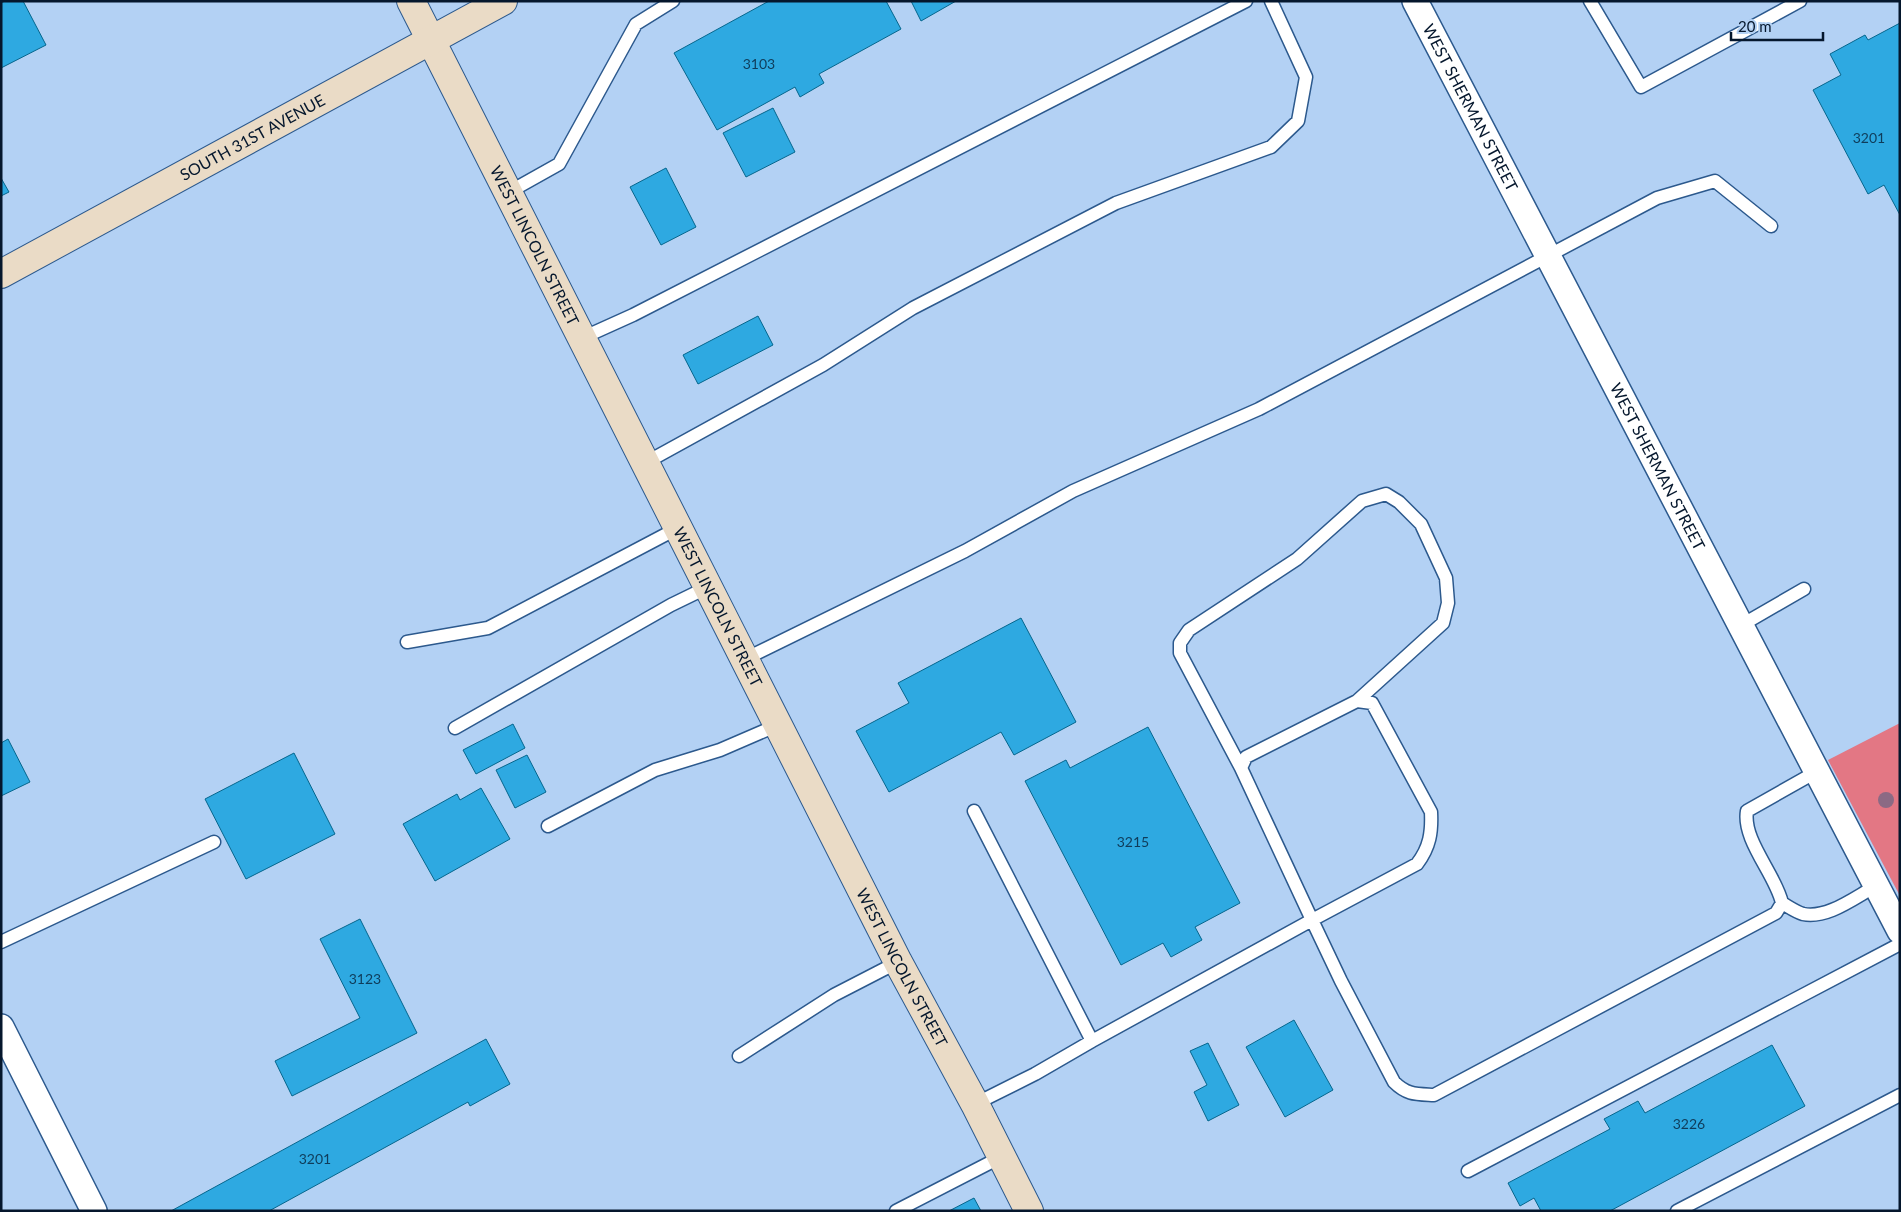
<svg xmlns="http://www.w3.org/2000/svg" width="1901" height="1212" font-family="Lato,sans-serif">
	<rect width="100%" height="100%" fill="#b3d1f4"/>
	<!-- green -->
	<path fill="#e37784" d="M1900 723V896L1828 760Z"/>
	<!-- building -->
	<path fill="#2ea9e1" stroke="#05668d" d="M5 1H23L46 45 1 68V3Z
		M769 1H886L901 29 819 74 824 83 800 97 795 87 717 130 674 53Z
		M911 1H956L921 21Z
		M1900 23V215L1884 185 1868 194 1813 90 1841 75 1830 54 1865 35 1868 40Z
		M773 108 795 152 746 177 723 133Z
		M666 168 696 227 661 245 630 187Z
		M1 178 9 192 1 196Z
		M758 316 773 345 698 384 683 355Z
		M1021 618 1076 722 1014 755 1001 732 889 792 856 731 909 703 898 683Z
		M513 724 525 748 476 774 463 750Z
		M1148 727 1240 903 1195 927 1202 940 1171 957 1163 943 1121 965 1025 781 1066 760 1070 768Z
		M8 739 30 782 1 796V743Z
		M294 753 335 834 246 879 205 799Z
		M527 755 546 792 515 808 496 770Z
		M481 788 510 839 435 881 403 824 457 794 460 800Z
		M360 919 417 1033 292 1096 275 1061 360 1018 320 939Z
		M1294 1020 1333 1090 1285 1117 1246 1047Z
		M486 1039 510 1084 470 1106 468 1102 269 1211H171Z
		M1208 1043 1239 1105 1208 1121 1194 1092 1207 1085 1190 1051Z
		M1772 1045 1805 1106 1610 1211H1541L1534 1198 1520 1206 1508 1183 1610 1129 1604 1119 1638 1101 1645 1113Z
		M974 1198 981 1211H949Z"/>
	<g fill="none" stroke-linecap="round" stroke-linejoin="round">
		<defs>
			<path id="lane" d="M1590 1 1641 87 1800 1
				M509 192 559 164 636 24 673 1
				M582 338 633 315 1246 1
				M645 463 823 365 913 308 1116 203 1271 147 1298 121 1306 77 1271 1
				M1740 626 1804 589
				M407 642 488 628 678 528
				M745 659 965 551 1073 491 1259 409 1657 198 1715 181 1771 226
				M455 728 671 605 708 587
				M1241 768 1180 653V643L1189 630 1297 559 1362 501 1386 494 1399 502 1421 524 1446 578 1448 603 1443 623 1357 701
				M974 811 1092 1041 1035 1074 975 1104
				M548 826 655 770 720 750 778 725
				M1782 903C1789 907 1796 912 1803 914 1828 919 1855 897 1876 886
				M1 942 214 842
				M1092 1041 1312 920 1241 768 1246 757 1357 701 1372 703 1431 812C1432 832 1430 847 1417 864L1312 920 1341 981 1394 1082C1407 1095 1416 1094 1434 1095L1776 913 1782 903C1776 875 1742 840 1747 811L1816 772
				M739 1056 834 995 898 962
				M1468 1171 1900 944
				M896 1211 1001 1157
				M1677 1211 1900 1095"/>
			<g id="street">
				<path id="s1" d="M1415 1 1900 931"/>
				<path d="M1 1027 94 1211"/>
			</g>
			<g id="secondary">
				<path id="s2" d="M411 1 898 962 975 1104 1029 1211"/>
				<path id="s3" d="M1 274 503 1"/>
			</g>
		</defs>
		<!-- lane casing -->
		<use href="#lane" stroke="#2c598d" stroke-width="15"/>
		<!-- street casing -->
		<use href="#street" stroke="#2c598d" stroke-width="28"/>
		<!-- secondary casing -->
		<use href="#secondary" stroke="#2c598d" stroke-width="30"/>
		<!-- lane -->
		<use href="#lane" stroke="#fff" stroke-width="12"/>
		<!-- street -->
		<use href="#street" stroke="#fff" stroke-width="25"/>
		<!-- secondary -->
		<use href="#secondary" stroke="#eadbc6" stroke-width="28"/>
	</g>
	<!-- trees -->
	<circle fill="#8b6a84" cx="1886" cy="800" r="8"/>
	<g text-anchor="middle" stroke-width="5" stroke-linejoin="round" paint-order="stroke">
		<!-- number labels -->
		<g font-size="14" fill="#0f3c5a">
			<text x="759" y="69">3103</text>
			<text x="1869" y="143">3201</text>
			<text x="1133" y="847">3215</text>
			<text x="365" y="984">3123</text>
			<text x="1689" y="1129">3226</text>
			<text x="315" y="1164">3201</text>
		</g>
		<!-- street labels -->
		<g font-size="16" fill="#05172d" stroke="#b3d1f4">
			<text dy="6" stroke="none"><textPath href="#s1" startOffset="120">WEST SHERMAN STREET</textPath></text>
			<text dy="6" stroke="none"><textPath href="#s3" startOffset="286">SOUTH 31ST AVENUE</textPath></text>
			<text dy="6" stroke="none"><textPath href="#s2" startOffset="274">WEST LINCOLN STREET</textPath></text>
			<text dy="6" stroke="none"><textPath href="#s1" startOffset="525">WEST SHERMAN STREET</textPath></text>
			<text dy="6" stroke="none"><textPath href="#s2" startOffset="679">WEST LINCOLN STREET</textPath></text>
			<text dy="6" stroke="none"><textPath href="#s2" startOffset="1084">WEST LINCOLN STREET</textPath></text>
		</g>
	</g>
	<!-- border -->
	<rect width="1901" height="1212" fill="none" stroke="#05172d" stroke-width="5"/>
	<!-- scale -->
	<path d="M1731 32v8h92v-8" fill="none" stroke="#05172d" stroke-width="2.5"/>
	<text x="1738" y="32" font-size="15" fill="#05172d" stroke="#b3d1f4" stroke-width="4" paint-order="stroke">20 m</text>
</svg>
